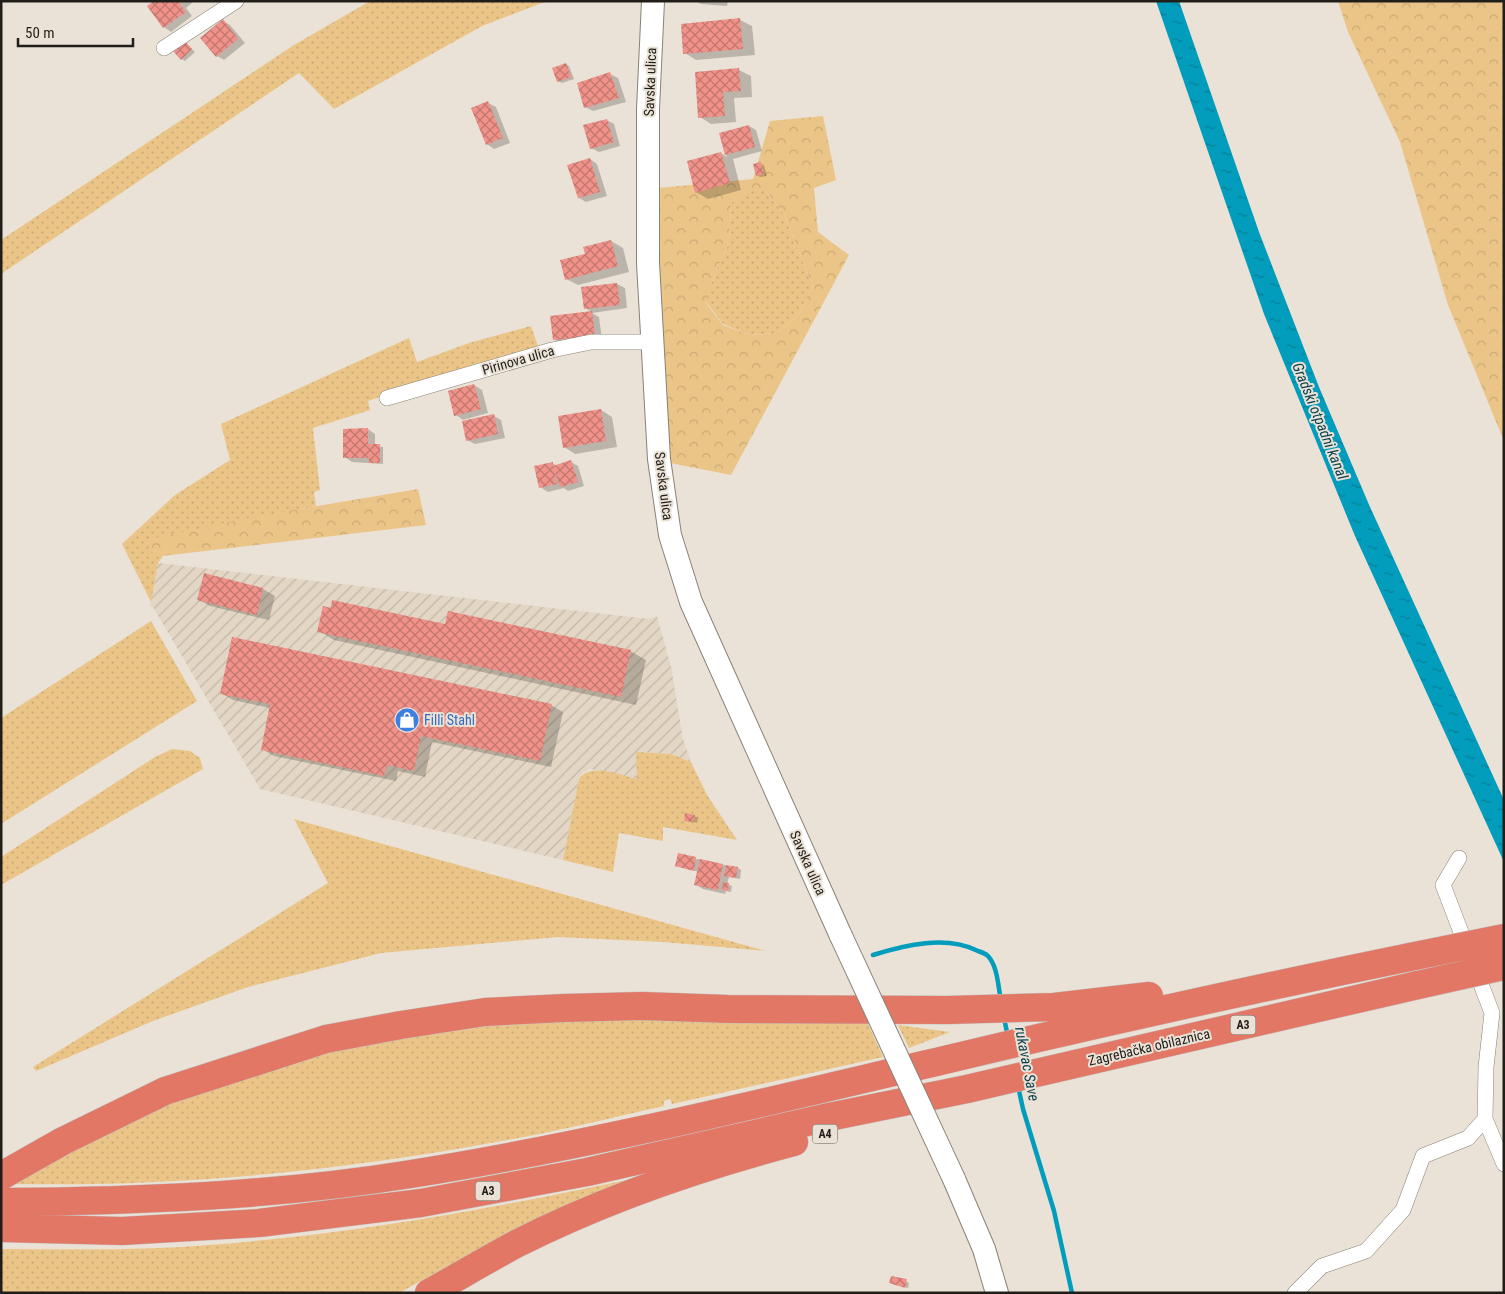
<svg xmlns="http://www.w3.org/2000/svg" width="1505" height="1294" font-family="'Roboto Condensed',sans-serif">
	<defs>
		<pattern id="industrial-furrows" width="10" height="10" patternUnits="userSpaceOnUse" patternTransform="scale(1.25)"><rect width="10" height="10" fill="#e3d6c4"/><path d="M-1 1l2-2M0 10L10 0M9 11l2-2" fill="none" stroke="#c2b7a8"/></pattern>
		<pattern id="grass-dots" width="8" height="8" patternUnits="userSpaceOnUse" patternTransform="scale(1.25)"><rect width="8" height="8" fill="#ebc588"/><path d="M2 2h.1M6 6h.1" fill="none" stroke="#c9a975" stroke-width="1.8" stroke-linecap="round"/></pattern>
		<pattern id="forest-crowns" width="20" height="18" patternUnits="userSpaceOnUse" patternTransform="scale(1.25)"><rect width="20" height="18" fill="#ebc588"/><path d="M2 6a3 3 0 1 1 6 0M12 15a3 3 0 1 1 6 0" fill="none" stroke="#c9a975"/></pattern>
		<pattern id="water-ripples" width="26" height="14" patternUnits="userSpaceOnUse" patternTransform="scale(1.25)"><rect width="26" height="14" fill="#029dbc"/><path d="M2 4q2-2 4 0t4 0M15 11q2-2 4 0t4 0" fill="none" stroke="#047f98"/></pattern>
		<pattern id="building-cross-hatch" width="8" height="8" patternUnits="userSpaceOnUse" patternTransform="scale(1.25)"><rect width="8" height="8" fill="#f09289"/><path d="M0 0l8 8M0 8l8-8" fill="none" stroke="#c2776f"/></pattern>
	</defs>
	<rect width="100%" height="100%" fill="#eae2d6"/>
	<!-- industrial -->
	<path fill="url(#industrial-furrows)" d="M158 563 649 619 657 616 671 667 683 739 691 762 671 754 636 752 638 779 590 769 583 773 579 779 563 860 260 789 153 607 150 606Z"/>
	<!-- grass -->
	<path fill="url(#grass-dots)" d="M370 1H547L482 26 334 109 299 73 1 274V240L294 45Z
		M747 191H766L784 214 813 286 800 313 777 333 749 335 723 324 706 302 715 273 729 243 731 203Z
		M531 326 539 349 427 381 368 401 370 410 313 428 320 490 314 492 316 506 148 540 154 556H163L158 563 151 602 122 544 175 495 230 460 221 424 409 338 417 362 469 343Z
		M151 621 197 701 1 824V718Z
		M172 749 190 751 200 758 203 769 1 885V857L155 757Z
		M636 752 671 754 691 762 707 795 737 840 663 827V841L619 833 613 872 563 860 579 779C590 762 620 775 637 779Z
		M294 819 766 951 663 942 558 937 381 953 248 987 153 1021 36 1071 33 1067 328 883Z
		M605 1017 868 1024 883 1057 672 1104 670 1099 664 1101V1106C614 1117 564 1130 513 1139 350 1170 182 1187 16 1184L79 1148 78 1146 181 1099 318 1054 465 1025Z
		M898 1025 950 1032 909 1048Z
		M631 1179 496 1240 399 1293H1V1249C70 1249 140 1251 209 1245 352 1234 491 1209 631 1179Z"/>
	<!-- forest -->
	<path fill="url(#forest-crowns)" fill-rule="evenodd" d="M1338 1H1504V441L1448 305 1400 142 1348 32Z
		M823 116 836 180 814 188 818 232 849 255 731 475 665 462 659 337 658 188 753 179 770 121ZM747 191H766L784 214 813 286 800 313 777 333 749 335 723 325 706 303 715 273 729 243 731 203Z
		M418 489 426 525 154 557 147 540 252 517Z"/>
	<!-- water -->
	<path fill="url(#water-ripples)" d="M1156 1H1179L1259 232 1319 387 1370 507 1504 800V862L1355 536 1264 314Z"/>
	<!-- shadow -->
	<path fill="#0003" d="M156 1H191L192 3 186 8 192 16 171 32 164 27 149 7Z
		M696 1H728L727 6 701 4Z
		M740 20 752 26 755 55 696 60 685 53 682 25Z
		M223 21 230 25 245 43 224 60 217 56Z
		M184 41 195 52 185 61 182 59Z
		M566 64 569 66 574 79 562 83 558 81Z
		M739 70 751 76 752 97 734 98 736 122 711 124 700 117Z
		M610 74 618 78 626 102 593 111 585 107Z
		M488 103 496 107 510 143 494 149 487 144Z
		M607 120 614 124 620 146 599 152 591 148Z
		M749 126 756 130 762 151 733 159 741 190 708 199 696 192 721 153 727 157 721 133Z
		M590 159 597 164 607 196 586 202 579 198Z
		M760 164 764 165 767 176 760 177 757 175Z
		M611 241 623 248 629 272 578 285 566 279 587 255Z
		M617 284 625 288 627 308 592 313 599 317 602 339 561 344 554 339 551 317 592 312 585 308 583 288Z
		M474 385 482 390 488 413 463 420 456 415Z
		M601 410 612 417 617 447 575 454 564 447Z
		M494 416 501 420 505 438 475 444 467 440Z
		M368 429 375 434V446L383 447V464L352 462 345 457Z
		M571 462 578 466 584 486 568 491 564 488 548 492 540 487 552 463 557 466Z
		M205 575 263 589 275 596 269 620 210 606 199 600Z
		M446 626 630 651 646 660 636 705 334 640 319 631Z
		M221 693 551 705 563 712 551 767 432 742 425 777 398 771 396 781 274 756 262 749 270 708 233 700Z
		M694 816 698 818 697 823 685 820Z
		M679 855 738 868 741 870 740 879 729 877 727 884 732 886 731 892 726 891 725 894 703 889 696 885 699 872 676 866Z
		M906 1281 909 1283 908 1288 890 1283Z"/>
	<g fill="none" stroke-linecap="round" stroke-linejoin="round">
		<!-- stream -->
		<path stroke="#029dbc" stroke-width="4.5" d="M873 955C905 945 946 935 978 951 981 952 986 954 988 956 998 967 998 987 1001 1000
			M1004 1018 1008 1037
			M1018 1086 1023 1109 1054 1211 1072 1293"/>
	</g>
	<!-- building -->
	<path fill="url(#building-cross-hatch)" d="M154 1H182L179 3 186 12 163 28 147 6Z
		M740 18 743 49 683 54 681 24Z
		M223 19 238 39 216 57 200 38Z
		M184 40 192 49 181 60 172 50Z
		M566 63 571 77 557 82 552 68Z
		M739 68 741 91 723 92 725 116 698 118 695 72Z
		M610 72 619 98 584 108 577 83Z
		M488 101 503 138 486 145 471 108Z
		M607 119 614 142 590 149 583 125Z
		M749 125 755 147 725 155 719 133Z
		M721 152 730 183 695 193 687 161Z
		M590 158 600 192 578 198 567 165Z
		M761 162 764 174 756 176 753 164Z
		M611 240 618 266 565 280 560 260 585 254 583 247Z
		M617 283 620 305 584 309 581 287Z
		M592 311 595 336 553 340 550 316Z
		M474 384 481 409 454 416 448 391Z
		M601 409 606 441 563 448 558 416Z
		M494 414 498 434 466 441 462 421Z
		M368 428V444H380V463H369V458H343V429Z
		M571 460 578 482 560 487 554 470 557 484 539 488 534 466 553 462V466Z
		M204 573 263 588 257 615 197 600Z
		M332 600 445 624 448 611 631 650 621 697 317 632 323 606 331 608Z
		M232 637 552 704 540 761 421 736 414 771 387 765 384 776 261 750 270 704 220 694Z
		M685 813 695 815 693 822 684 821Z
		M678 853 696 857 694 871 675 866Z
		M700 859 723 864 718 890 694 885Z
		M726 865 738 867 736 878 724 876Z
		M723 882 729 883 728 891 722 890Z
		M891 1276 907 1279 905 1288 889 1283Z"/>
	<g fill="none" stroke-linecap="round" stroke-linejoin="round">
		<defs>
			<path id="street" d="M164 48 236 1
				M387 398 552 350 591 342H652
				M1459 858 1443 885 1492 1013 1486 1067 1485 1119 1504 1164
				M1295 1293 1322 1266 1366 1251 1403 1210 1423 1156 1468 1138 1485 1119"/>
			<path id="secondary" d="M653 1 648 109V263L659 459 670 535 691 602 841 936
				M954 1179 984 1249 997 1293"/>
			<path id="highway" d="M1 1176 63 1141 165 1091 326 1039 401 1025 485 1012 564 1008 642 1006 728 1009 948 1010 1054 1007 1149 996
				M1 1202C138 1201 275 1196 411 1174 593 1145 773 1100 953 1058 1105 1022 1258 988 1410 957
				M1 1228 122 1231 259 1223 421 1203 587 1172 829 1117 967 1089 1418 985
				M429 1293C458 1277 486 1260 516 1244 603 1200 699 1167 794 1142"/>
		</defs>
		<!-- street casing -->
		<use href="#street" stroke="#898277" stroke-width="16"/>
		<!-- secondary casing -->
		<use href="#secondary" stroke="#898277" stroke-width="24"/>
		<!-- highway casing -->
		<use href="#highway" stroke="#c5c4c3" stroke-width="29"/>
		<!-- street -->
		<use href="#street" stroke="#fff" stroke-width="15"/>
		<!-- secondary -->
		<use href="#secondary" stroke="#fff" stroke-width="22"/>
		<!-- highway -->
		<use href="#highway" stroke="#e37766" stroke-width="28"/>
		<defs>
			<path id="secondary-bridge" d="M841 936 954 1179"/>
			<path id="highway-bridge" d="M1410 957 1504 938
				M1418 985 1504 966"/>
		</defs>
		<!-- secondary-bridge casing -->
		<use href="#secondary-bridge" stroke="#898277" stroke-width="24" stroke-linecap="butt"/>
		<!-- highway-bridge casing -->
		<use href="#highway-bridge" stroke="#c5c4c3" stroke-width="29" stroke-linecap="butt"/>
		<!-- secondary-bridge -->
		<use href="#secondary-bridge" stroke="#fff" stroke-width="22"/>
		<!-- highway-bridge -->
		<use href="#highway-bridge" stroke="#e37766" stroke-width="28"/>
	</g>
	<!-- icons -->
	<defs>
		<symbol id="shop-disc" viewBox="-11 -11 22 22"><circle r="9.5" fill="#3f7fe0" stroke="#eae2d6"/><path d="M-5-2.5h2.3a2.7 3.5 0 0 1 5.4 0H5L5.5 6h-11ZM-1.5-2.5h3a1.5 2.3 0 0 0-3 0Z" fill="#fff"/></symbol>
	</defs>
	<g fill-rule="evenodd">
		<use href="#shop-disc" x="393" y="706" width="28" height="28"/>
	</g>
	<g text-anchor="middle" stroke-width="4" stroke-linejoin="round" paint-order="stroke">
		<!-- shield labels -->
		<g fill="#eae2d6" stroke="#5d5952" stroke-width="1">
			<rect x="1230.5" y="1015.5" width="25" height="19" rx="4"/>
			<rect x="812.5" y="1124.5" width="25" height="19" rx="4"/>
			<rect x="475.5" y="1181.5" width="25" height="19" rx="4"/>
		</g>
		<g font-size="12" font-weight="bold" fill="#211e1a">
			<text x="1243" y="1029">A3</text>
			<text x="825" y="1138">A4</text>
			<text x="488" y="1195">A3</text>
		</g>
		<!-- street labels -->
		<g font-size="14" fill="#211e1a" stroke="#eae2d6">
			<text transform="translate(650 82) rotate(-88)" y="5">Savska ulica</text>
			<text transform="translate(518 360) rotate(-16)" y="5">Pirinova ulica</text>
			<text transform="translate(664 486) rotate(83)" y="5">Savska ulica</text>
			<text transform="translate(808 863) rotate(66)" y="5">Savska ulica</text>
			<text transform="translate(1149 1047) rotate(-13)" y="5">Zagrebačka obilaznica</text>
		</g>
		<!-- shop labels -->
		<g font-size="14" fill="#366cbe" stroke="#eae2d6" text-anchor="start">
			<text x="424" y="725">Filli Stahl</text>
		</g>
		<!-- water labels -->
		<g font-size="15" font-style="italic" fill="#09414e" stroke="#eae2d6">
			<text transform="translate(1320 421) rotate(68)" y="5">Gradski otpadni kanal</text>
			<text transform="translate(1027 1064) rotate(79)" y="5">rukavac Save</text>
		</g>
	</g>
	<!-- border -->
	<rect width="1505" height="1294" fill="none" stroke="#211e1a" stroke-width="5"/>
	<!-- scale -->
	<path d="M18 38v8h115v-8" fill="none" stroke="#211e1a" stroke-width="2.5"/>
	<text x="25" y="38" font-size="15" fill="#211e1a" stroke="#eae2d6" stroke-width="4" paint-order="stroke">50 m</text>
</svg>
